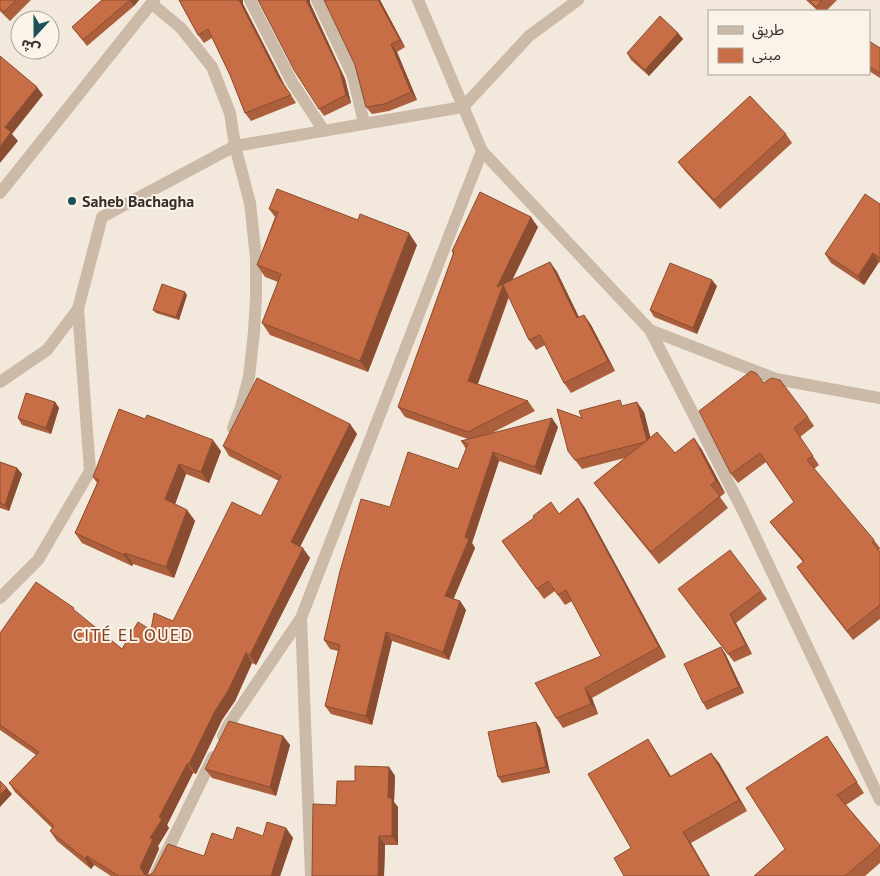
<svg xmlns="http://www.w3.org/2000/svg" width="880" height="876" font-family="'PT Sans','Noto Sans Arabic',sans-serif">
	<rect width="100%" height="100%" fill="#f2e9dc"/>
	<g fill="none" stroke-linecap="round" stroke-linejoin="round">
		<!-- street -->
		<path stroke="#cbbaa8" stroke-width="12" d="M250 0 292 82 324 131
			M317 0 353 76 364 123
			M152 4 181 28 212 67 230 113 235 146 250 203 256 258V297L254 332 249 377 241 407 233 428
			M482 151 650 330 776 379 880 398
			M0 193 154 0
			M650 330 743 511 880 800
			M0 382 47 350 78 309
			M0 598 38 560 90 471 78 309 102 217 235 146 463 107 529 36 578 0
			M223 736 229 724 301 618
			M155 876 213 757
			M311 876 301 618 482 151 418 0"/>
	</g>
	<!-- wall -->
	<path fill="#ab5f3c" d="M0 0H31L10 21 0 11Z
		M102 0H139L134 6 87 46 72 27Z
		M179 0H243V4L285 86 296 103 251 121 245 113 230 75 212 38 204 43 198 35Z
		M324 0H380L405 47 397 52 417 100 389 111 372 114 366 107 355 65Z
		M806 0H837L826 11H818Z
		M310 3 345 79 351 103 324 116 319 109Z
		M678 33 683 39 649 76 631 60 627 53Z
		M869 41 880 48V78L869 71Z
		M786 134 792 143 720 209 685 171 678 162Z
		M880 204V263L879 262 864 285 831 263 825 254Z
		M269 209 417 245 368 372 270 335 262 323 278 282 265 277 257 265 275 217Z
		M538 227 512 280 550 262 557 272 579 317 584 315 591 325 615 371 571 393 564 383 545 345 536 350 529 340 509 297 478 384 528 401 535 411 490 434 558 427 541 475 499 461 472 543 475 548 453 599 460 601 466 610 449 660 392 641 372 725 331 714 325 706 338 651 330 649 324 640 390 507 458 469 466 449 461 441 468 439 405 417 398 407 453 254 452 251Z
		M717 286 697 334 654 317 650 310Z
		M187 295 179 320 156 313 153 310Z
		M764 383 808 417 814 426 800 437 819 465 814 469 874 540 880 548V549L879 550 880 552V619L853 640 803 576 797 567 803 562 777 531 770 522 794 502 766 462 738 483 731 474Z
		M55 402 59 408 51 434 22 425 18 418Z
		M624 406 644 412 650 438 675 453 694 438 702 450 725 493 720 497 728 508 659 564 603 495 594 483 625 458 582 469 568 451 582 418Z
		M350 424 357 434 300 546 310 558 256 665 252 663 235 701 222 720 196 774 193 773 167 825 169 828 158 846 159 849 148 874 149 875 204 856 233 840 263 836 286 828 293 838 280 876H111L94 865 91 869 57 841 50 831 52 828 15 792 9 783 36 755 0 730V633L77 613 122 649 151 630 173 621 261 516 279 481 229 456 223 446Z
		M221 451 209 483 186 474 175 504 187 510 195 521 174 578 133 564 132 566 82 543 75 533 97 483 93 477Z
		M0 462 17 468 22 474 9 511 0 508Z
		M578 498 585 508 666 657 592 698 598 714 563 728 556 718 601 656 572 601 565 605 555 591 544 599 502 541 559 514Z
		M678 589 761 591 767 599 736 623 752 654 734 662Z
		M725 653 744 693 707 710 703 703Z
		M536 722 540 728 550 773 502 783 498 777Z
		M283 736 290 745 276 796 212 778 205 769Z
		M648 739 655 750 671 776 711 753 719 763 747 811 691 843 631 848Z
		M834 746 864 793 846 805 880 845V863L865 876H754L785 849Z
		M389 767 395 776 394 802 398 807V845H385L384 876H312L336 805 355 781Z"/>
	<!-- shaded-wall -->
	<path fill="#8b4d31" d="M130 0H139L134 6Z
		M239 0H243V4L285 86 296 103 279 78Z
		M306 0H310V3L345 79 351 103 346 95Z
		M378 0H380L405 47 400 40Z
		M678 33 683 39 649 76 645 70Z
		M391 44 397 52 417 100 411 92Z
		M37 87 43 95 12 134 18 141 0 163V147L5 127Z
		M531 217 538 227 507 291 509 295 475 391 468 381 497 287Z
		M409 233 417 245 368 372 360 361Z
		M873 253 879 262 864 285 858 276Z
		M550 262 557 272 584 328 577 318Z
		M712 280 717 286 697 334 693 328Z
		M185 292 187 295 179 320 176 317Z
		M584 315 591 325 615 371 608 361Z
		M55 402 59 408 51 434 46 428Z
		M637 402 644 412 654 451 647 442Z
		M552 418 558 427 541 475 535 467Z
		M350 424 357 434 298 551 291 542Z
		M694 438 702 450 725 493 716 481Z
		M213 440 221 451 209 483 201 472Z
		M493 452 499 461 472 543 475 548 451 605 445 596Z
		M179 464 186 474 173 510 165 499Z
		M17 468 22 474 9 511 5 505Z
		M578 498 585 508 666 657 659 647Z
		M187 510 195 521 174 578 166 567Z
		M303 548 310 558 256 665 250 655Z
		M125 553 133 564 132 566 124 555Z
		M460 601 466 610 449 660 443 652Z
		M730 614 736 623 752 654 746 645Z
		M386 632 392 641 372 725 366 716Z
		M721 647 725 653 744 693 739 687Z
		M246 653 252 663 235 701 222 720 196 774 189 764 215 711Z
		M585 688 592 698 598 714 591 704Z
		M536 722 540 728 550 773 546 767Z
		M283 736 290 745 276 796 270 787Z
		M648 739 655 750 677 788 670 777Z
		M711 753 719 763 747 811 739 800Z
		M187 764 193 773 167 825 169 828 158 846 159 849 147 876H146L140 867 150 838 159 817Z
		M389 767 395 776 394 802 398 807V845L392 836 388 798Z
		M7 788 12 794 0 807V795Z
		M286 828 293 838 280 876H271Z
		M683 832 691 843 710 876H709Z
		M379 836 385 845 384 876H378Z
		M87 856 94 865 91 869 85 859Z"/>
	<!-- building -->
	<path fill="#c76e46" stroke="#8b4d31" d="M0 0H16L4 12 0 8Z
		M102 0H130L83 40 72 27Z
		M179 0H239L279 78 291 95 245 113 230 75 208 29 198 35Z
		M258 0H306L340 71 346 95 319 109 294 70Z
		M324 0H378L400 40 391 44 411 92 384 104 366 107 355 65Z
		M809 0H822L816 7Z
		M660 16 678 33 645 70 627 53Z
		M869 41 880 48V73L869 66Z
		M0 56 37 87 5 127 11 132 0 147Z
		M750 96 786 134 714 200 678 162Z
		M277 189 358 220 360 214 409 233 360 361 262 323 281 274 257 265 278 212 269 209Z
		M480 192 531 217 497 287 550 262 577 318 584 315 608 361 564 383 540 335 529 340 503 285 468 381 528 401 468 432 398 407 454 252 452 251Z
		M865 194 880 204V258L873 253 858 276 825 254Z
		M670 263 712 280 693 328 650 310Z
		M162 284 185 292 176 317 153 310Z
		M751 371 756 373 764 383 771 378 780 380 808 417 794 428 813 456 807 460 874 540 872 542 880 552V605L847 631 797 567 804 561 770 522 794 502 760 453 731 474 699 411Z
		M257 378 350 424 291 542 303 548 250 655 246 653 228 691 215 711 189 764H187L159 817 162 819 150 838 153 839 140 867 144 874 149 875 153 873 168 844 204 856 212 833 233 840 237 827 263 836 267 822 286 828 271 876H119L87 856 85 859 50 831 54 826 9 783 39 752 0 725V633L36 582 74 608 73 609 122 649 138 622 151 630 154 613 173 621 232 502 261 516 281 476 223 446Z
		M26 393 55 402 46 428 18 418Z
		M620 400 622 406 637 402 647 441 645 442 575 460 568 451 557 409 582 418 579 411Z
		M119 409 145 419 147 415 213 440 201 472 179 464 165 499 187 510 166 567 125 553 124 555 75 533 99 480 93 477Z
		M552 418 535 467 493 452 465 537 469 539 445 596 460 601 443 652 386 632 366 716 325 706 340 645 324 640 340 571 361 499 390 507 408 452 458 469 468 444 461 441Z
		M657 432 675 453 694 438 716 481 711 485 720 496 651 552 594 483Z
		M0 462 17 468 5 505 0 503Z
		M578 498 659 647 585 688 591 704 556 718 535 683 601 656 566 590 558 595 548 581 537 589 502 541 534 518 533 516 551 502 559 514Z
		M730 550 761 591 730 614 746 645 728 654 678 589Z
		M721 647 739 687 703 703 684 664Z
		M229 721 283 736 270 787 205 769Z
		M536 722 546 767 498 777 488 732Z
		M827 736 857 782 837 795 880 845V846L845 876H754L785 849 746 788Z
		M648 739 670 777 711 753 739 800 683 832 709 876H624L614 858 631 848 588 774Z
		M355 766 389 767 388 798H392V836H379L378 876H312L313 804 336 805 337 781H355Z
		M0 781 7 788 0 795Z"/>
	<!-- markers -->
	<circle fill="#1d5159" stroke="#faf3e9" stroke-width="2" cx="72" cy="201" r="5"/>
	<g text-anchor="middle" stroke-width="4" stroke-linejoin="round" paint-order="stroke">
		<!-- poi labels -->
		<g font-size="16" font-weight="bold" fill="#372e28" stroke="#faf3e9" text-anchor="start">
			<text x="82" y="207">Saheb Bachagha</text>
		</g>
		<!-- neighbourhood labels -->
		<g font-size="18" letter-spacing="1" fill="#874020" stroke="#faf3e9">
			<text x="133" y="641">CITÉ EL OUED</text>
		</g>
	</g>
	<!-- legend -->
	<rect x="708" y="10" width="162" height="65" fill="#faf3e9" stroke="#aca49c"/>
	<rect x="718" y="26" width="25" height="8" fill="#cbbaa8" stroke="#aca49c"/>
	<text x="752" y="35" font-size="15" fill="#372e28">طريق</text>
	<rect x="718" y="48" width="25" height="15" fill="#c76e46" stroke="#aca49c"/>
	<text x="752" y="60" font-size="15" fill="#372e28">مبنى</text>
	<!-- north arrow -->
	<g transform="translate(35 35) rotate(201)"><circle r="24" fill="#faf3e9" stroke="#aca49c"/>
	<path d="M0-4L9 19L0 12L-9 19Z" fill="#1d5159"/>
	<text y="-8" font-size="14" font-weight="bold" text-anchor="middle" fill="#372e28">ش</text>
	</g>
</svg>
